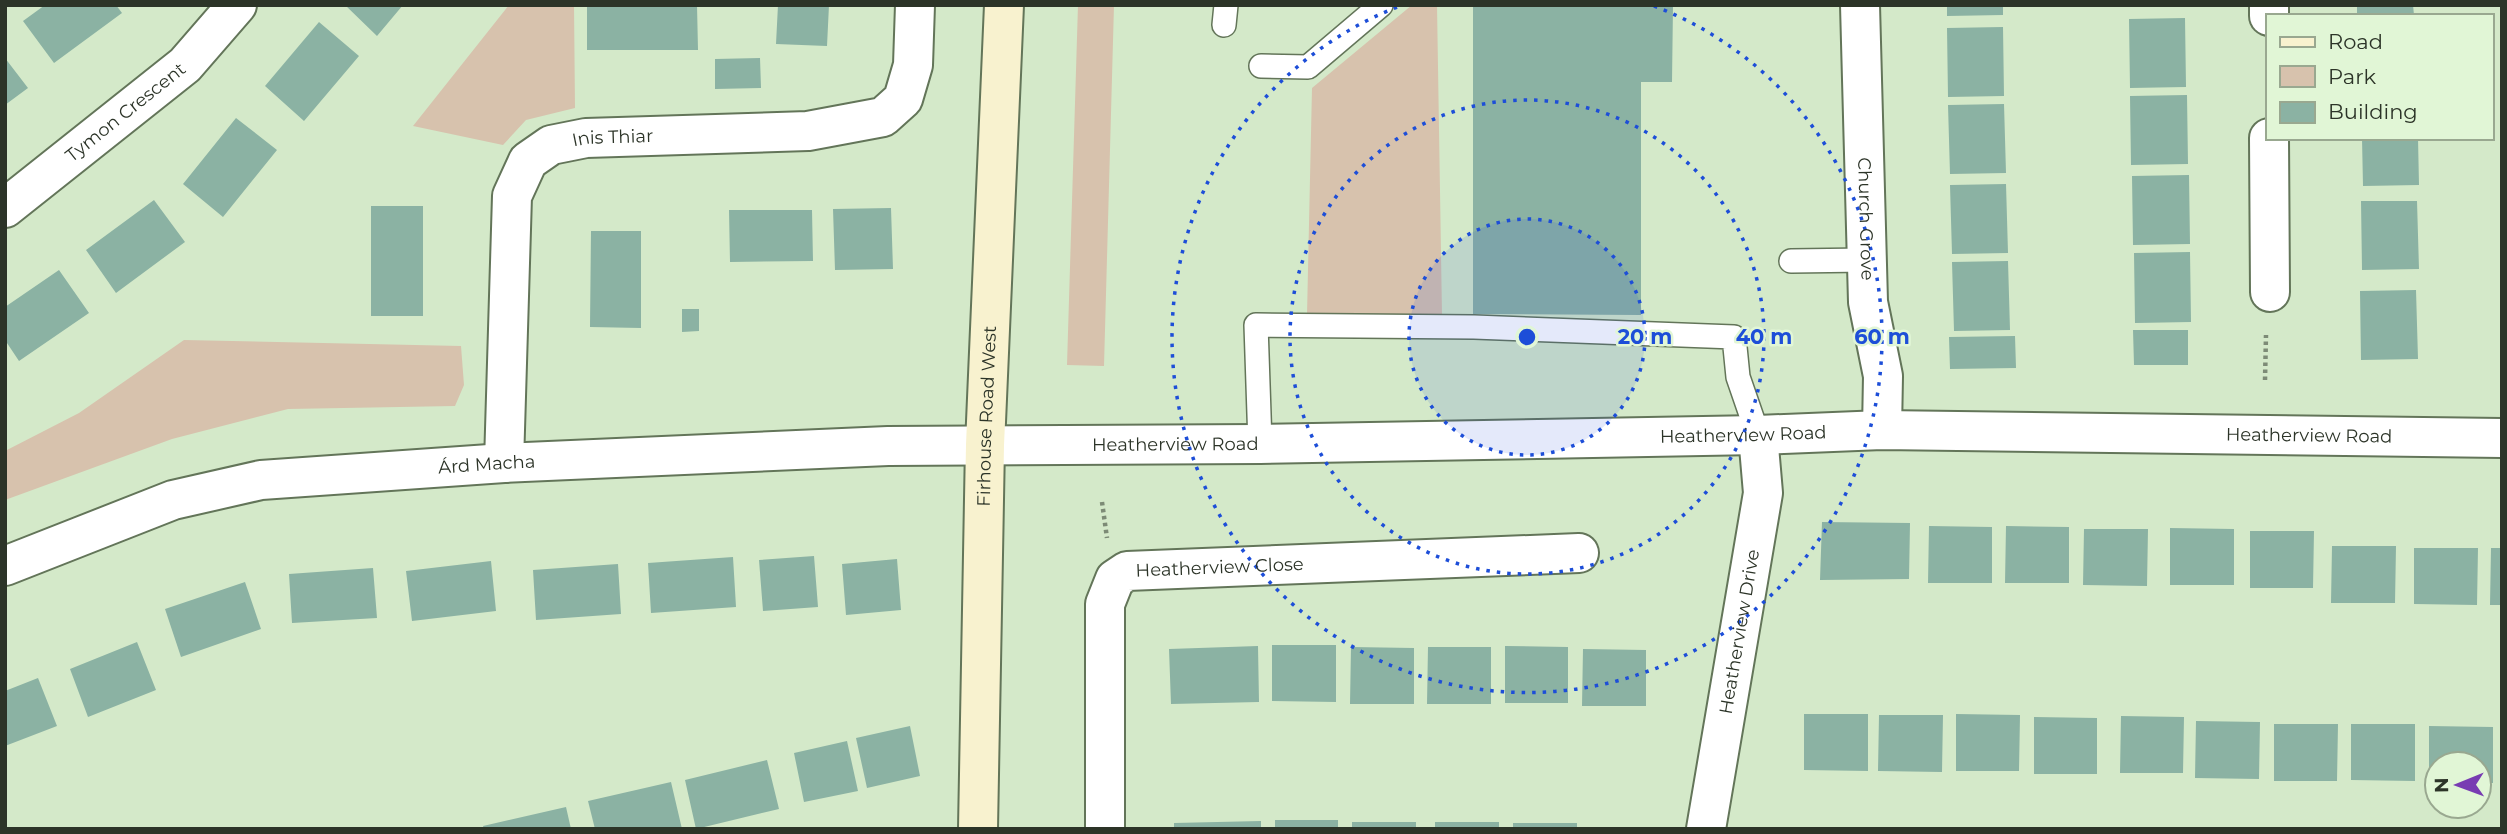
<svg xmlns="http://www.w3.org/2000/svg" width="2507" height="834" font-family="Montserrat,sans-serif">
	<rect width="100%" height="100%" fill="#d4e9c9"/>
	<!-- green -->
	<path fill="#d7c2ad" d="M509 5H574L575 108 526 120 503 145 413 126Z
		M1078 5H1114L1104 366 1067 365Z
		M1412 5H1437L1442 315H1307L1312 88Z
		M184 340 461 346 464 385 455 406 288 409 172 439 5 500V451L79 413Z"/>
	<!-- building -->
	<path fill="#8bb2a3" d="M45 5H116L122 13 54 63 23 21Z
		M345 5H403L377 36Z
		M587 5H697L698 50H587Z
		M778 5H829L827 46 776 44Z
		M1473 5H1673L1672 82H1641V315L1473 314Z
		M1947 5H2003V15L1947 16Z
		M2357 5H2413L2414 15 2357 16Z
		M2185 18 2186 87 2130 88 2129 19Z
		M319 22 359 56 304 121 265 86Z
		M2003 27 2004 96 1948 97 1947 28Z
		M5 58 28 88 5 105Z
		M760 58 761 88 715 89V59Z
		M2187 95 2188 164 2131 165 2130 96Z
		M2004 104 2006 173 1950 174 1948 105Z
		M236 118 277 150 223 217 183 184Z
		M2362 138H2418L2419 185 2363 186Z
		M2189 175 2190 244 2133 245 2132 176Z
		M2006 184 2008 253 1952 254 1950 185Z
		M154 200 185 242 116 293 86 250Z
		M2361 201H2417L2419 269 2362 270Z
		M371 206H423V316H371Z
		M891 208 893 269 835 270 833 209Z
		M729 210H812L813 261 730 262Z
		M591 231H641V328L590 327Z
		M2190 252 2191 322 2135 323 2134 253Z
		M2008 261 2010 330 1954 331 1952 262Z
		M59 270 89 313 19 361 5 340V307Z
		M2416 290 2418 359 2361 360 2360 291Z
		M682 309H699V331L682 332Z
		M2133 330H2188V365H2134Z
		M2015 336 2016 368 1950 369 1949 337Z
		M1822 522 1910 523 1909 579 1820 580Z
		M1929 526 1992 527V583H1928Z
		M2006 526 2069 527V583H2005Z
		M2170 528 2234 529V585H2170Z
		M2084 529H2148L2147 586 2083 585Z
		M2250 531H2314L2313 588H2250Z
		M2332 546H2396L2395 603H2331Z
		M2414 548H2478L2477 605 2414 604Z
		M2491 548H2502V605H2490Z
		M814 556 818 607 763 611 759 560Z
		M733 557 736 607 651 613 648 563Z
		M897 559 901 610 846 615 842 564Z
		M491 561 496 611 412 621 406 571Z
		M618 564 621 614 536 620 533 570Z
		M373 568 377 618 292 623 289 574Z
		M245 582 261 629 181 657 165 609Z
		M137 642 156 690 88 717 70 669Z
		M1272 645H1336V702L1272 701Z
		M1258 646 1259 702 1171 704 1169 649Z
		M1505 646 1568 647V703H1505Z
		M1351 647 1414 648V704H1350Z
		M1428 647H1491V704H1427Z
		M1583 649 1646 650V706H1582Z
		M38 678 57 726 5 746V691Z
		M1804 714H1868V771L1804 770Z
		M1956 714 2020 715 2019 771H1956Z
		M1879 715H1943L1942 772 1878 771Z
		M2121 716 2184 717 2183 773H2120Z
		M2034 717 2097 718V774H2034Z
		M2196 721 2260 722 2259 779 2195 778Z
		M2274 724H2338L2337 781H2274Z
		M2351 724H2415V781L2351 780Z
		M910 726 920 776 867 788 856 738Z
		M2429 726 2493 727V783H2479V764H2437V783H2429Z
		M847 741 858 791 804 802 794 753Z
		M767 760 779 809 696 829 685 780Z
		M671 782 682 829H595L588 801Z
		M566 807 571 829H484L483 826Z
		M1275 820H1338V829H1275Z
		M1261 821V829H1174V823Z
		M1352 822H1416V829H1352Z
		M1435 822H1499V829H1435Z
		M1513 823H1577V829H1513Z"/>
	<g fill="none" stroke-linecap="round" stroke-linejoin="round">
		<defs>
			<path id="lane" d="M1224 25 1226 5
				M1261 66 1308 67 1381 5
				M1791 261 1867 260
				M1260 444 1256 325 1474 327 1734 337 1738 377 1758 435"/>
			<g id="street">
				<path id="s1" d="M1860 5 1868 302 1883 376 1882 430"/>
				<path d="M2269 5V16"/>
				<path d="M2269 138 2270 292"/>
				<path id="s2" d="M5 208 185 65 237 5"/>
				<path id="s3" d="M504 463 512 196 528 161 551 145 586 138 808 131 883 117 903 99 913 65 915 5"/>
				<path id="s4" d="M5 566 173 500 261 480 504 463 888 446 1260 444 1758 435 1882 430 2502 438"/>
				<path id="s5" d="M1105 829V604L1115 579 1127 571 1579 553"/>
				<path id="s6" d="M1706 829 1763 493 1758 435"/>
			</g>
			<g id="secondary">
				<path id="s7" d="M978 829 985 445 1004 5"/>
			</g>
		</defs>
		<!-- lane casing -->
		<use href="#lane" stroke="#637559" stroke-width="26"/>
		<!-- street casing -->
		<use href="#street" stroke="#637559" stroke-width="42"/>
		<!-- secondary casing -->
		<use href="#secondary" stroke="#637559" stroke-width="42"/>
		<!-- path -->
		<path stroke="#7d8b76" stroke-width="4.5" stroke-dasharray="3.5 3.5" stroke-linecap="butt" d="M2265 380 2266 335
			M1102 502 1107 538"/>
		<!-- lane -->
		<use href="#lane" stroke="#fff" stroke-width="23"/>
		<!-- street -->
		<use href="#street" stroke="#fff" stroke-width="38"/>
		<!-- secondary -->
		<use href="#secondary" stroke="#f8f2cf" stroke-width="38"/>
	</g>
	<!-- distance rings -->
	<circle cx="1527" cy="337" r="118" fill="#1d4ed8" fill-opacity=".12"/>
	<g fill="none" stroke="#1d4ed8" stroke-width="3.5" stroke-dasharray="3.5 7">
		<circle cx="1527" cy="337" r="118"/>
		<circle cx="1527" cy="337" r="237"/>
		<path d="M1654 6A355 355 0 1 1 1400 6"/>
	</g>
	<g text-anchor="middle" stroke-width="5" stroke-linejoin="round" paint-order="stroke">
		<!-- street labels -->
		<g font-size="18" fill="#2c3428" stroke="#e1f6d6">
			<text dy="6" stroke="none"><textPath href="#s2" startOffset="154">Tymon Crescent</textPath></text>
			<text dy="6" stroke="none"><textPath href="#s3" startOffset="396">Inis Thiar</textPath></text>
			<text dy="6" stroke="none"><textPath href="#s1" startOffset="214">Church Grove</textPath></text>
			<text dy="6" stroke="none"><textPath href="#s7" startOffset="413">Firhouse Road West</textPath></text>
			<text dy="6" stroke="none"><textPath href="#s4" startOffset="1754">Heatherview Road</textPath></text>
			<text dy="6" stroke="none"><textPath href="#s4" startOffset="2320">Heatherview Road</textPath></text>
			<text dy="6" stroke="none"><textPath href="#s4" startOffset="1186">Heatherview Road</textPath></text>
			<text dy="6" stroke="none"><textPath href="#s4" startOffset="497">Árd Macha</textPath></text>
			<text dy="6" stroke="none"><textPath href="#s5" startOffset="359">Heatherview Close</textPath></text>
			<text dy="6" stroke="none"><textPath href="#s6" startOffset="200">Heatherview Drive</textPath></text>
		</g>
	</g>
	<circle cx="1527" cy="337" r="10" fill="#1d4ed8" stroke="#e1f6d6" stroke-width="3.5"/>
	<g font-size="21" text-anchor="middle" font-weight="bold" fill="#1d4ed8" stroke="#e1f6d6" stroke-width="5" stroke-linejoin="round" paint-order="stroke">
		<text x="1645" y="344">20 m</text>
		<text x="1764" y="344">40 m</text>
		<text x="1882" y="344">60 m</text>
	</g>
	<!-- border -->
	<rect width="2507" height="834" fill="none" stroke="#2c3428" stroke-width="14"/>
	<!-- legend -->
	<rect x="2266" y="14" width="228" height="126" fill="#e1f6d6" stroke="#99a890" stroke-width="2"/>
	<rect x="2280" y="37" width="35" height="10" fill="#f8f2cf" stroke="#99a890" stroke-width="2"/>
	<text x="2328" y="49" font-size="21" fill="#2c3428">Road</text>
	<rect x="2280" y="66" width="35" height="21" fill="#d7c2ad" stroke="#99a890" stroke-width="2"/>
	<text x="2328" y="84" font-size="21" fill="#2c3428">Park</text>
	<rect x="2280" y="102" width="35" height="21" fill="#8bb2a3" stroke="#99a890" stroke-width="2"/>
	<text x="2328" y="119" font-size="21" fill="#2c3428">Building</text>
	<!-- north arrow -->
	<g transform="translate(2458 785) rotate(269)"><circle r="33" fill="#e1f6d6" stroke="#99a890" stroke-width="2"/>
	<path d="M0-5L12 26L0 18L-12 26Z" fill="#783cb2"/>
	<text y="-10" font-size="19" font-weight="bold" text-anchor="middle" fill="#2c3428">N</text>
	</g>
</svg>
